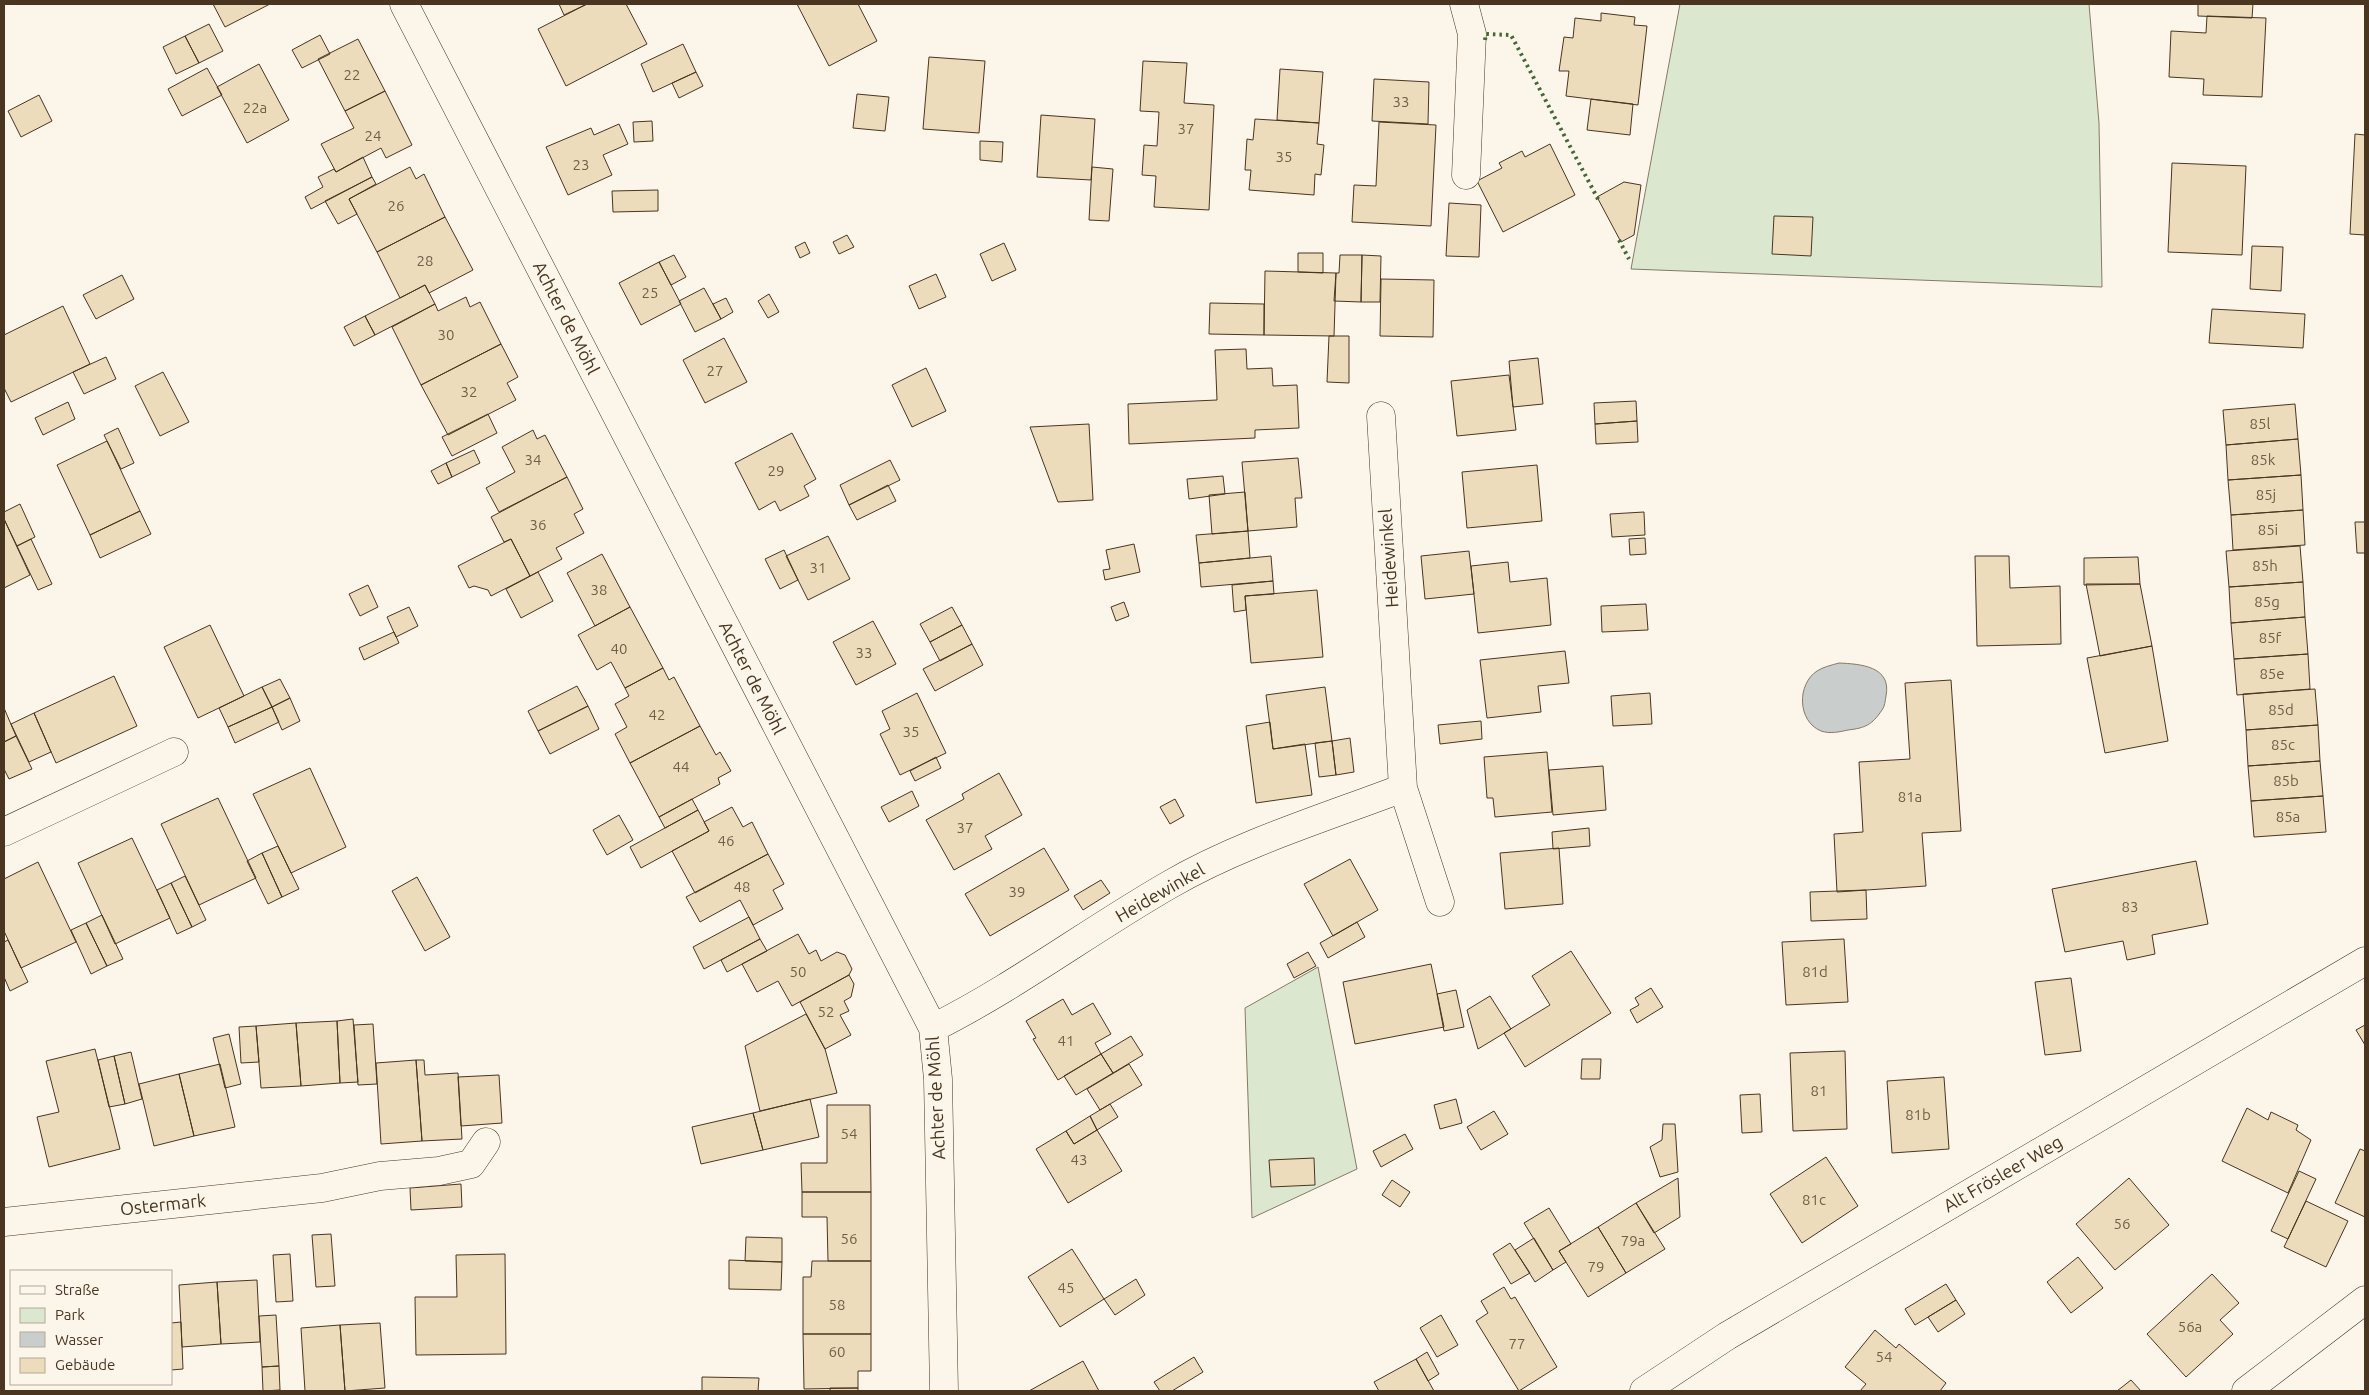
<svg xmlns="http://www.w3.org/2000/svg" width="2369" height="1395" font-family="Ubuntu,sans-serif">
	<rect width="100%" height="100%" fill="#fbf6e9"/>
	<!-- green -->
	<path fill="#dce7d0" stroke="#887966" d="M1680 4H2089L2099 123 2102 287 1631 269Z
		M1318 967 1357 1169 1252 1218 1245 1008Z"/>
	<!-- water -->
	<path fill="#c9cecd" stroke="#887966" d="M1839 663C1860 664 1892 666 1886 696 1885 701 1885 706 1882 710 1872 725 1865 728 1848 730 1839 732 1830 734 1821 731 1797 721 1797 684 1817 671 1823 667 1832 665 1839 663Z"/>
	<!-- building -->
	<path fill="#ecdcbc" stroke="#4a3520" d="M213 4H270L225 27Z
		M559 4H587L564 15Z
		M587 4H626L647 44 566 86 538 29Z
		M797 4H858L877 41 829 66Z
		M2198 4H2253L2252 18 2198 16Z
		M1601 13 1635 17 1634 25 1647 26 1638 105 1566 96 1569 71H1559L1564 37 1573 38 1575 18 1601 21Z
		M2207 16 2266 18 2262 97 2203 95 2204 79 2169 77 2171 31 2206 33Z
		M209 24 223 51 199 63 185 36Z
		M320 35 330 54 302 68 292 50Z
		M185 36 199 63 176 74 163 47Z
		M358 39 385 91 345 111 318 59Z
		M683 44 696 72 653 92 641 64Z
		M929 57 985 61 979 133 923 129Z
		M1143 61 1187 63 1184 103 1214 105 1209 210 1154 207 1156 176 1142 175 1144 145 1157 146 1159 112 1140 111Z
		M259 64 289 120 247 143 217 87Z
		M207 68 222 95 182 116 168 89Z
		M1280 69 1323 72 1319 123 1277 120Z
		M696 72 703 86 679 98 672 83Z
		M1374 79 1429 82 1428 124 1372 121Z
		M385 91 412 145 386 158 381 148 336 172 321 144 354 128 345 111Z
		M857 94 889 97 885 131 853 128Z
		M39 95 52 121 21 137 8 111Z
		M1591 99 1633 104 1630 135 1587 130Z
		M1041 115 1095 119 1091 180 1037 177Z
		M1255 119 1319 123 1317 144 1324 145 1321 175 1315 174 1314 195 1249 190 1251 170H1245L1247 139 1253 140Z
		M652 121 653 141 634 142 633 122Z
		M1379 122 1436 125 1431 226 1352 222 1354 185 1376 186Z
		M619 124 628 144 603 155 612 175 568 195 546 147 591 128 594 135Z
		M2355 134 2365 135V235L2350 234Z
		M980 141 1003 142 1002 162 980 160Z
		M1550 144 1575 195 1503 232 1477 181 1502 168 1499 163 1522 151 1525 157Z
		M363 157 372 177 311 209 305 197 323 187 318 177 334 169 336 172Z
		M2172 163 2246 166 2242 255 2168 252Z
		M410 167 416 179 424 174 445 217 377 252 349 199Z
		M1092 167 1113 169 1109 221 1089 220Z
		M372 177 376 184 349 199 357 214 338 224 325 201Z
		M1624 182 1641 185 1634 235 1621 242 1597 197Z
		M658 190V211L613 212 612 191Z
		M1449 203 1481 205 1479 257 1446 256Z
		M1774 216 1813 217 1811 256 1772 254Z
		M445 217 473 270 429 293 425 285 400 298 377 252Z
		M847 235 854 247 839 254 833 242Z
		M805 242 810 253 800 258 795 247Z
		M1004 243 1016 270 992 281 980 254Z
		M2252 246 2283 247 2281 291 2250 289Z
		M1298 253H1323V273L1298 272Z
		M674 255 686 277 671 285 659 262Z
		M1340 255H1362L1361 302 1334 301 1336 273H1339Z
		M1362 255 1381 256 1380 302H1361Z
		M659 262 681 304 641 325 619 283Z
		M1265 271 1336 273 1334 336 1264 335Z
		M936 274 946 297 919 309 909 286Z
		M122 275 134 299 96 319 83 295Z
		M1381 279 1434 280 1433 337 1380 336Z
		M425 285 435 304 375 335 365 316Z
		M704 288 721 319 695 332 679 301Z
		M769 294 779 312 768 318 758 301Z
		M466 297 470 307 480 302 501 344 421 385 392 327 435 304 438 311Z
		M726 298 733 312 721 319 713 304Z
		M1210 303 1264 304V335L1209 334Z
		M63 306 90 364 11 402 4 388V335Z
		M2212 309 2305 314 2303 348 2209 343Z
		M365 316 375 335 354 346 344 327Z
		M1329 336H1349V383L1327 382Z
		M724 338 747 382 705 403 683 360Z
		M501 344 518 377 507 383 516 400 448 435 421 385Z
		M1246 349 1247 369 1272 368 1273 386 1297 385 1299 428 1255 430V438L1129 444 1128 404 1217 400 1215 350Z
		M106 357 116 379 84 394 73 372Z
		M1538 358 1543 404 1513 407 1509 361Z
		M926 368 946 411 912 427 892 385Z
		M163 372 189 422 160 436 135 386Z
		M1509 375 1516 430 1457 436 1451 381Z
		M1636 401 1637 421 1595 424 1594 403Z
		M68 402 75 419 43 435 35 418Z
		M2295 404 2298 439 2226 445 2223 410Z
		M488 414 497 433 452 456 442 437Z
		M1637 421 1638 442 1596 444 1595 424Z
		M1089 424 1093 500 1058 502 1030 427Z
		M118 428 134 463 121 469 104 435Z
		M533 430 537 439 545 435 567 477 499 512 486 488 515 472 502 447Z
		M792 433 816 479 804 486 809 496 780 511 775 501 759 510 735 463Z
		M2298 439 2301 475 2228 480 2226 445Z
		M107 441 140 511 90 535 57 465Z
		M474 450 480 463 452 477 446 463Z
		M1298 458 1302 498H1295L1297 527 1248 531 1242 462Z
		M890 460 900 480 849 505 840 485Z
		M446 463 452 477 438 484 431 471Z
		M1537 465 1542 521 1467 528 1462 472Z
		M2301 475 2303 510 2231 515 2228 480Z
		M1223 476 1225 494 1189 499 1187 479Z
		M567 477 583 509 574 514 584 533 556 548 562 559 530 576 511 539 504 542 491 517Z
		M888 485 896 501 857 520 849 505Z
		M1245 492 1248 531 1212 534 1209 495Z
		M20 504 35 537 17 546 4 519V512Z
		M2303 510 2305 545 2233 550 2231 515Z
		M140 511 151 534 100 558 90 535Z
		M1644 512 1645 535 1612 537 1610 514Z
		M4 519 30 575 4 588Z
		M2355 522H2365V553H2357Z
		M1248 531 1250 558 1199 563 1196 535Z
		M828 536 850 579 808 600 786 556Z
		M1645 538 1646 554 1630 555 1629 539Z
		M31 539 52 584 38 590 17 546Z
		M511 539 530 576 491 596 488 590 474 586 469 588 458 566Z
		M1134 544 1140 572 1105 580 1103 570 1110 569 1106 550Z
		M2300 546 2303 582 2229 587 2226 551Z
		M784 550 798 580 780 589 765 559Z
		M1469 551 1474 594 1425 599 1421 556Z
		M602 554 630 607 595 626 567 573Z
		M1271 556 1273 581 1201 587 1199 563Z
		M1975 556H2009L2010 588 2060 586 2061 644 1977 646Z
		M2138 557 2140 584 2084 585V558Z
		M1508 562 1510 582 1547 578 1551 625 1478 633 1471 566Z
		M538 572 553 601 521 618 506 589Z
		M1273 581 1274 594 1245 596 1246 610 1234 612 1232 585Z
		M2303 582 2305 617 2231 623 2229 587Z
		M2086 584H2140L2152 646 2100 656Z
		M368 585 378 607 360 616 349 594Z
		M1317 590 1323 657 1251 663 1245 596Z
		M1124 602 1129 616 1116 621 1111 607Z
		M1646 604 1648 630 1602 632 1601 606Z
		M409 607 418 626 396 637 387 617Z
		M630 607 663 668 625 688 611 662 597 670 578 635Z
		M952 607 962 625 930 642 920 624Z
		M2305 617 2308 654 2234 659 2231 623Z
		M873 621 896 664 856 685 833 642Z
		M210 625 244 696 198 718 164 647Z
		M962 625 972 644 940 661 930 642Z
		M394 632 399 643 364 660 359 648Z
		M972 644 983 665 935 691 923 669Z
		M2152 646 2168 741 2105 753 2087 658Z
		M1565 651 1569 683 1538 686 1541 712 1487 718 1480 660Z
		M2308 654 2310 689 2237 695 2234 659Z
		M663 668 669 680 674 677 700 726 630 763 615 734 627 727 615 704 629 696 625 688Z
		M114 676 137 726 56 763 34 713Z
		M280 679 290 698 272 707 262 687Z
		M1951 680 1961 831 1922 833 1926 886 1837 892 1834 834 1863 832 1859 762 1910 759 1905 683Z
		M577 686 588 706 538 731 528 711Z
		M262 687 272 707 228 727 219 708Z
		M1325 687 1332 741 1273 749 1266 695Z
		M2315 689 2318 725 2246 730 2243 694Z
		M917 693 946 753 900 775 880 734 890 729 882 711Z
		M1650 693 1652 724 1613 726 1611 696Z
		M290 698 300 721 282 730 272 707Z
		M588 706 599 729 550 754 538 731Z
		M272 707 279 722 235 743 228 727Z
		M4 708 16 736 4 742Z
		M34 713 51 752 29 762 11 724Z
		M1481 721 1482 739 1440 744 1438 725Z
		M1270 722 1273 749 1305 744 1312 795 1256 803 1246 726Z
		M2318 725 2320 761 2248 766 2246 730Z
		M700 726 716 755 720 752 731 771 718 778 720 784 659 817 630 763Z
		M16 736 32 769 9 779 4 769V742Z
		M1350 738 1354 772 1336 775 1332 741Z
		M1332 741 1336 775 1319 777 1315 743Z
		M1547 752 1552 812 1495 817 1493 798H1487L1484 757Z
		M936 757 941 768 915 781 910 771Z
		M2320 761 2323 796 2251 801 2248 766Z
		M1603 766 1606 810 1553 815 1549 770Z
		M310 768 346 847 291 873 253 794Z
		M999 773 1022 815 985 836 992 849 954 870 926 820 964 799 962 794Z
		M912 791 919 806 889 822 881 807Z
		M2323 796 2326 832 2254 837 2251 801Z
		M218 798 256 878 199 905 161 824Z
		M692 799 698 810 665 828 659 817Z
		M1175 799 1184 816 1170 824 1160 807Z
		M732 807 743 827 752 822 768 854 695 893 672 851 709 831 704 822Z
		M698 810 709 831 641 868 630 847Z
		M619 815 633 840 607 855 593 830Z
		M1589 828 1590 846 1553 849 1552 832Z
		M132 838 170 918 115 944 78 863Z
		M278 846 299 889 282 897 262 853Z
		M1044 848 1069 890 990 936 965 894Z
		M1559 848 1563 904 1505 909 1500 853Z
		M262 853 282 897 268 904 247 861Z
		M768 854 784 884 773 890 783 909 753 925 740 900 700 922 686 897Z
		M1350 859 1378 910 1333 936 1304 884Z
		M2196 861 2208 924 2152 935 2155 954 2127 960 2123 941 2065 952 2052 889Z
		M38 862 76 942 21 968 4 931V879Z
		M185 876 206 920 192 927 171 883Z
		M417 877 450 937 425 951 392 891Z
		M1101 880 1110 893 1083 910 1074 896Z
		M171 883 192 927 177 934 157 890Z
		M1866 890 1867 919 1811 921 1810 892Z
		M102 915 123 959 107 966 86 923Z
		M749 917 760 939 704 969 693 947Z
		M1357 922 1365 937 1328 958 1320 943Z
		M86 923 107 966 91 974 71 930Z
		M798 934 809 954 816 950 821 961 837 952 845 955 852 969 849 975 792 1006 778 981 757 992 742 964Z
		M760 939 767 951 727 972 721 960Z
		M1844 939 1848 1002 1786 1005 1782 942Z
		M8 940 28 982 10 991 4 977V942Z
		M1571 951 1611 1013 1525 1067 1504 1033 1550 1005 1532 976Z
		M1308 952 1316 966 1294 978 1287 964Z
		M1431 964 1444 1027 1355 1044 1343 982Z
		M849 975 854 984 851 997 844 1001 849 1011 840 1015 851 1035 825 1049 800 1002Z
		M2071 978 2081 1051 2045 1055 2035 982Z
		M1651 988 1663 1007 1637 1023 1630 1010 1639 1005 1635 998Z
		M1456 990 1464 1027 1444 1031 1437 994Z
		M1490 996 1511 1029 1478 1049 1467 1010Z
		M1063 999 1072 1015 1093 1003 1111 1034 1095 1043 1101 1054 1058 1080 1033 1039 1036 1038 1026 1021Z
		M806 1014 825 1049 837 1093 760 1111 745 1046Z
		M353 1019 358 1082 340 1083 337 1021Z
		M337 1021 340 1083 301 1086 296 1023Z
		M296 1023 301 1086 261 1088 256 1026Z
		M373 1024 377 1084 358 1085 354 1025Z
		M2365 1025V1045L2356 1030Z
		M256 1026 259 1062 241 1063 239 1027Z
		M229 1034 241 1084 225 1088 213 1038Z
		M1131 1036 1143 1055 1113 1073 1101 1054Z
		M95 1049 120 1149 49 1167 37 1117 59 1112 46 1061Z
		M1845 1051 1847 1129 1793 1131 1790 1053Z
		M131 1052 142 1099 125 1104 114 1056Z
		M1101 1054 1113 1073 1076 1095 1064 1076Z
		M114 1056 125 1104 109 1107 98 1060Z
		M1582 1059H1601L1600 1079H1581Z
		M416 1060 422 1141 381 1144 376 1063Z
		M416 1060H424L425 1075 458 1073 462 1139 422 1141Z
		M220 1064 235 1127 194 1136 179 1074Z
		M1129 1064 1142 1085 1100 1110 1087 1089Z
		M179 1074 194 1136 154 1146 139 1084Z
		M499 1075 502 1123 461 1126 458 1077Z
		M1944 1077 1949 1149 1892 1153 1887 1081Z
		M1760 1094 1762 1132 1742 1133 1740 1095Z
		M810 1099 819 1137 763 1150 753 1113Z
		M1456 1099 1462 1123 1440 1129 1434 1105Z
		M1110 1104 1118 1117 1097 1130 1090 1116Z
		M827 1105H870L871 1192H802L801 1163H827Z
		M2247 1108 2268 1120 2271 1112 2298 1125 2296 1130 2311 1140 2288 1193 2222 1161Z
		M1494 1111 1508 1134 1481 1150 1467 1127Z
		M753 1113 763 1150 701 1164 692 1127Z
		M1090 1116 1097 1130 1074 1144 1066 1131Z
		M1663 1124H1675L1678 1172 1660 1177 1650 1147 1662 1140Z
		M1097 1130 1122 1171 1068 1203 1036 1149 1066 1131 1074 1144Z
		M1405 1134 1413 1149 1381 1167 1373 1151Z
		M2360 1149 2365 1151V1217L2335 1203Z
		M1826 1157 1858 1206 1802 1243 1770 1194Z
		M1314 1158 1315 1185 1271 1187 1269 1160Z
		M2299 1171 2316 1179 2288 1239 2271 1231Z
		M1678 1178 1680 1217 1654 1233 1636 1203Z
		M2129 1178 2169 1225 2115 1270 2076 1224Z
		M1392 1180 1410 1192 1400 1207 1382 1195Z
		M461 1184 462 1207 411 1210 410 1188Z
		M802 1192H871V1261H828L827 1217H802Z
		M2306 1201 2348 1221 2326 1267 2284 1247Z
		M1636 1203 1665 1249 1626 1273 1598 1227Z
		M1549 1208 1571 1244 1559 1251 1566 1262 1553 1270 1524 1223Z
		M1598 1227 1626 1273 1588 1297 1559 1251Z
		M331 1234 335 1286 316 1287 312 1235Z
		M746 1237 782 1238V1262L745 1261Z
		M1534 1238 1553 1270 1535 1282 1515 1250Z
		M1510 1243 1530 1273 1511 1284 1493 1254Z
		M1072 1249 1104 1299 1060 1327 1028 1277Z
		M290 1254 293 1301 276 1302 273 1255Z
		M505 1254 506 1354 416 1355 415 1297H457L456 1255Z
		M2078 1257 2103 1288 2071 1313 2047 1282Z
		M729 1260 782 1262 781 1290 729 1289Z
		M812 1261H871V1334H803V1277H811Z
		M2212 1274 2239 1303 2220 1320 2233 1334 2186 1377 2147 1334Z
		M1136 1279 1145 1295 1115 1315 1104 1299Z
		M257 1280 260 1342 221 1344 217 1282Z
		M217 1282 221 1344 182 1347 179 1285Z
		M1946 1284 1956 1300 1915 1325 1905 1309Z
		M1504 1287 1511 1299 1515 1297 1557 1367 1519 1391 1476 1321 1488 1313 1481 1301Z
		M1956 1300 1965 1314 1938 1332 1928 1317Z
		M276 1315 279 1366 262 1367 259 1316Z
		M1441 1315 1458 1345 1437 1357 1420 1328Z
		M181 1322 183 1369 171 1370V1323Z
		M380 1323 385 1388 345 1391 340 1325Z
		M340 1325 345 1391H305L301 1328Z
		M1875 1330 1896 1348 1899 1344 1946 1383 1940 1391H1860L1866 1384 1845 1367Z
		M803 1334H871V1371H858V1388L804 1389Z
		M1427 1352 1439 1374 1428 1381 1416 1359Z
		M1194 1357 1203 1372 1172 1391H1160L1154 1382Z
		M1416 1359 1434 1391H1379L1374 1382Z
		M1083 1361 1099 1391H1029Z
		M279 1366 280 1390 263 1391 262 1367Z
		M702 1377 759 1378 758 1391H702Z
		M2131 1380 2141 1391H2117Z
		M830 1388H858V1391H830Z"/>
	<g fill="none" stroke-linecap="round" stroke-linejoin="round">
		<defs>
			<path id="minor" d="M404 4 933 1028 938 1079 944 1391
				M1464 4 1472 34 1466 175
				M1381 416 1403 788 1440 902
				M4 832 174 752
				M933 1028C1015 987 1089 931 1169 885 1239 844 1327 817 1403 788
				M4 1222 322 1188 380 1176 439 1171 471 1164 486 1142
				M1644 1391 1727 1336 2365 961
				M2246 1391 2365 1300"/>
		</defs>
		<!-- minor casing -->
		<use href="#minor" stroke="#4a3520" stroke-width="29"/>
		<!-- minor -->
		<use href="#minor" stroke="#fbf6e9" stroke-width="28"/>
		<!-- hedge -->
		<path stroke="#436837" stroke-width="4" stroke-dasharray="2.5 4" stroke-linecap="butt" d="M1485 40 1486 34 1511 35 1599 201
			M1619 240 1629 259"/>
	</g>
	<g text-anchor="middle" stroke-width="4" stroke-linejoin="round" paint-order="stroke">
		<!-- number labels -->
		<g font-size="15" fill="#725f47">
			<text x="352" y="80">22</text>
			<text x="1401" y="107">33</text>
			<text x="255" y="113">22a</text>
			<text x="1186" y="134">37</text>
			<text x="373" y="141">24</text>
			<text x="1284" y="162">35</text>
			<text x="581" y="170">23</text>
			<text x="396" y="211">26</text>
			<text x="425" y="266">28</text>
			<text x="650" y="298">25</text>
			<text x="446" y="340">30</text>
			<text x="715" y="376">27</text>
			<text x="469" y="397">32</text>
			<text x="2260" y="429">85l</text>
			<text x="533" y="465">34</text>
			<text x="2263" y="465">85k</text>
			<text x="776" y="476">29</text>
			<text x="2266" y="500">85j</text>
			<text x="538" y="530">36</text>
			<text x="2268" y="535">85i</text>
			<text x="2265" y="571">85h</text>
			<text x="818" y="573">31</text>
			<text x="599" y="595">38</text>
			<text x="2267" y="607">85g</text>
			<text x="2270" y="643">85f</text>
			<text x="619" y="654">40</text>
			<text x="864" y="658">33</text>
			<text x="2272" y="679">85e</text>
			<text x="2281" y="715">85d</text>
			<text x="657" y="720">42</text>
			<text x="911" y="737">35</text>
			<text x="2283" y="750">85c</text>
			<text x="681" y="772">44</text>
			<text x="2286" y="786">85b</text>
			<text x="1910" y="802">81a</text>
			<text x="2288" y="822">85a</text>
			<text x="965" y="833">37</text>
			<text x="726" y="846">46</text>
			<text x="742" y="892">48</text>
			<text x="1017" y="897">39</text>
			<text x="2130" y="912">83</text>
			<text x="798" y="977">50</text>
			<text x="1815" y="977">81d</text>
			<text x="826" y="1017">52</text>
			<text x="1066" y="1046">41</text>
			<text x="1819" y="1096">81</text>
			<text x="1918" y="1120">81b</text>
			<text x="849" y="1139">54</text>
			<text x="1079" y="1165">43</text>
			<text x="1814" y="1205">81c</text>
			<text x="2122" y="1229">56</text>
			<text x="849" y="1244">56</text>
			<text x="1633" y="1246">79a</text>
			<text x="1596" y="1272">79</text>
			<text x="1066" y="1293">45</text>
			<text x="837" y="1310">58</text>
			<text x="2190" y="1332">56a</text>
			<text x="1517" y="1349">77</text>
			<text x="837" y="1357">60</text>
			<text x="1884" y="1362">54</text>
		</g>
		<!-- street labels -->
		<g font-size="18" fill="#4a3520" stroke="#fbf6e9">
			<text transform="translate(566 318) rotate(63)" y="6">Achter de Möhl</text>
			<text transform="translate(1389 558) rotate(-94)" y="6">Heidewinkel</text>
			<text transform="translate(752 678) rotate(63)" y="6">Achter de Möhl</text>
			<text transform="translate(1160 893) rotate(-30)" y="6">Heidewinkel</text>
			<text transform="translate(936 1098) rotate(-93)" y="6">Achter de Möhl</text>
			<text transform="translate(2003 1174) rotate(-30)" y="6">Alt Frösleer Weg</text>
			<text transform="translate(163 1205) rotate(-6)" y="6">Ostermark</text>
		</g>
	</g>
	<!-- border -->
	<rect width="2369" height="1395" fill="none" stroke="#4a3520" stroke-width="10"/>
	<!-- legend -->
	<rect x="10" y="1270" width="162" height="115" fill="#fbf6e9" stroke="#b4a999"/>
	<rect x="20" y="1286" width="25" height="8" fill="#fbf6e9" stroke="#b4a999"/>
	<text x="55" y="1295" font-size="15" fill="#4a3520">Straße</text>
	<rect x="20" y="1308" width="25" height="15" fill="#dce7d0" stroke="#b4a999"/>
	<text x="55" y="1320" font-size="15" fill="#4a3520">Park</text>
	<rect x="20" y="1332" width="25" height="15" fill="#c9cecd" stroke="#b4a999"/>
	<text x="55" y="1345" font-size="15" fill="#4a3520">Wasser</text>
	<rect x="20" y="1358" width="25" height="15" fill="#ecdcbc" stroke="#b4a999"/>
	<text x="55" y="1370" font-size="15" fill="#4a3520">Gebäude</text>
</svg>
